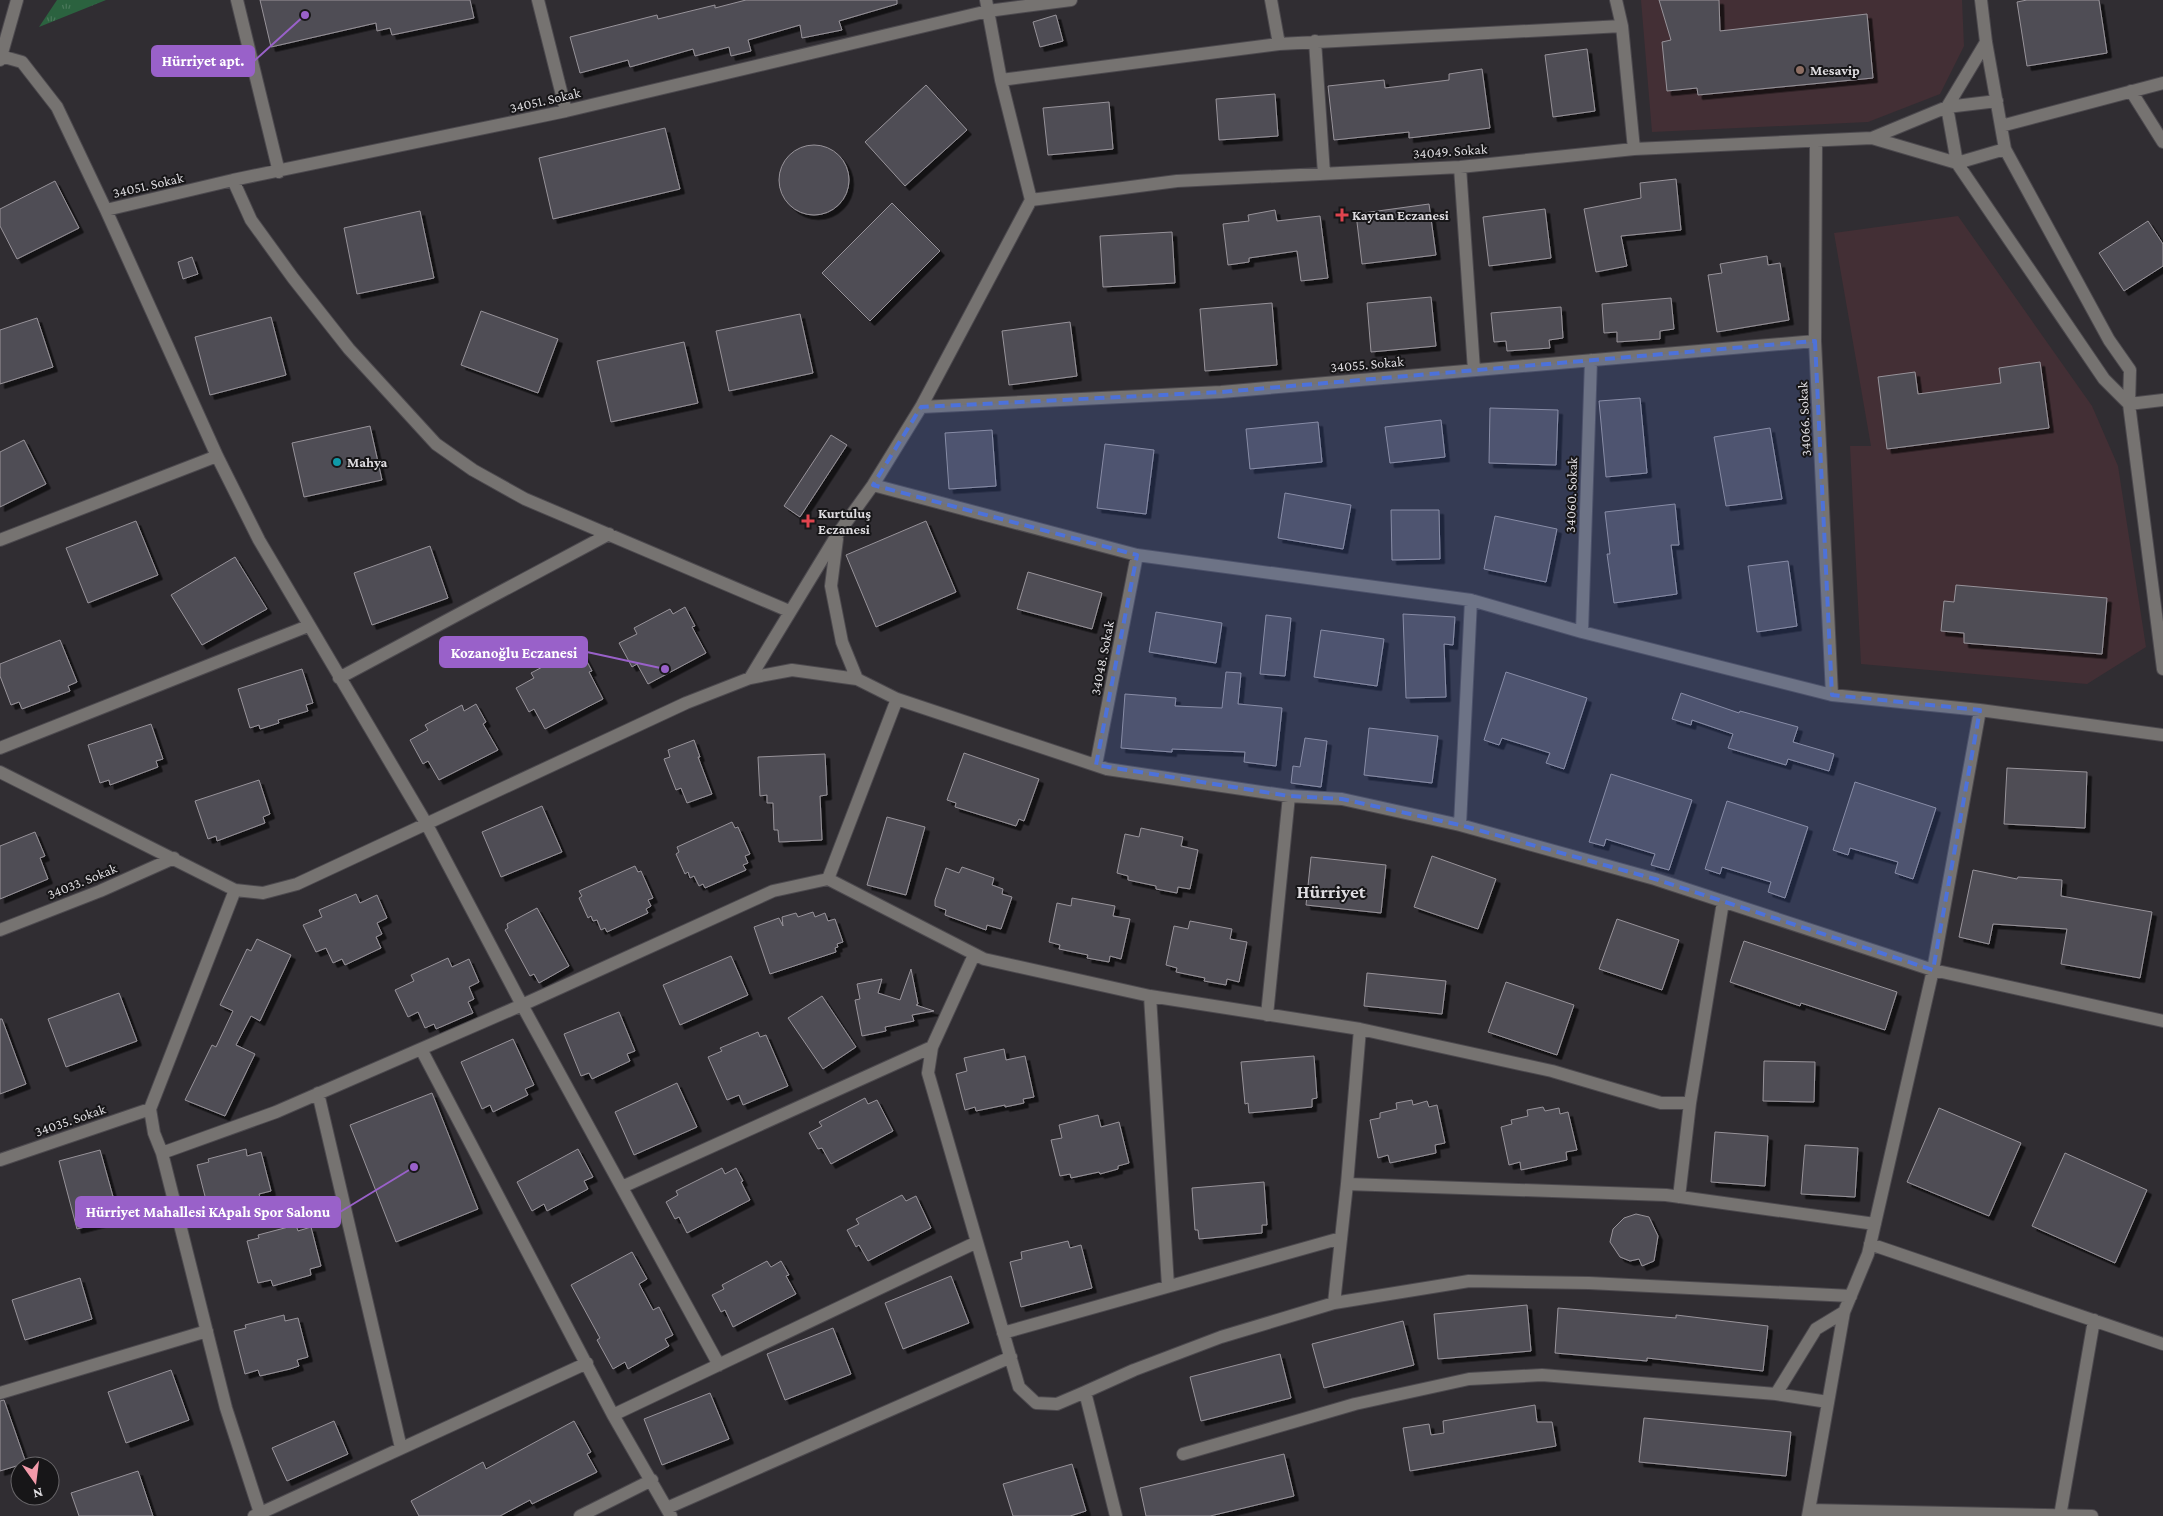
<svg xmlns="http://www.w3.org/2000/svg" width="2163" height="1516" font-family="'Crimson Pro',serif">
	<defs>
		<pattern id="grass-tufts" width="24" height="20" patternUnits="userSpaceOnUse" patternTransform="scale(1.25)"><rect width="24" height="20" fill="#2b623f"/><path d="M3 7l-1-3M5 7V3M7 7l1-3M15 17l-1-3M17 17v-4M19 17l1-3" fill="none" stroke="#49785a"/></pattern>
		<filter id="shadow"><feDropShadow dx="4.5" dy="4.5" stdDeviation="0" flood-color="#0009"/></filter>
	</defs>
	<rect width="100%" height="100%" fill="#302d32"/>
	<!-- education -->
	<path fill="#432f35" d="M1641 0H1962L1964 46 1940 94 1868 122 1652 132Z
		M1958 216 2092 406 2118 466 2146 647 2087 684 1861 664 1850 446H1871L1834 233Z"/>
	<!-- grass -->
	<path fill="url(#grass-tufts)" d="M57 0H106L39 27Z"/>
	<!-- building -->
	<path fill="#504d54" stroke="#97939a" filter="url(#shadow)" d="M260 0H470L474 18 392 35 390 28 377 31 376 23 271 47Z
		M746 0H897V4L839 21 842 30 802 38 800 25 748 40 751 51 731 56 729 47 695 56 693 49 630 67 628 60 580 73 570 37 657 15 658 19 715 5V8Z
		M1659 0H1719L1720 31 1867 14 1873 78 1698 95 1697 88 1667 91 1662 42 1671 40Z
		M2027 0H2099L2107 53 2027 66 2017 2Z
		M1056 15 1063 41 1040 47 1033 22Z
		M1587 49 1595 111 1553 117 1545 55Z
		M1482 69 1490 128 1409 138V132L1334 140 1328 86 1384 80 1385 88 1449 80V74Z
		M926 85 967 130 905 186 865 142Z
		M1275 94 1278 136 1219 140 1216 99Z
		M1109 102 1113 149 1048 155 1043 108Z
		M665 128 680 189 553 219 539 158Z
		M779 180a35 35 0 1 1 70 0a35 35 0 1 1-70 0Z
		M1676 179 1681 230 1621 236 1627 266 1596 272 1584 209 1641 198 1640 183Z
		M55 181 79 228 17 259 0 226V209Z
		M892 203 940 251 870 321 822 273Z
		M1429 204 1436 255 1362 264 1356 214Z
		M1545 209 1551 258 1489 266 1483 217Z
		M1275 210 1277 221 1320 216 1328 278 1301 281 1297 251 1249 258V262L1228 265 1223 224 1249 221 1248 215Z
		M420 211 434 278 357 294 344 228Z
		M2148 221 2163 244V266L2124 291 2099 253Z
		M1172 232 1175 283 1103 287 1100 236Z
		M1767 256 1768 265 1780 263 1789 320 1717 332 1708 275 1722 273 1720 264Z
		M192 257 198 274 183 279 178 262Z
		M1431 297 1436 346 1371 352 1367 303Z
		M1671 298 1674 329 1660 331V339L1617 342V332L1604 333 1602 304Z
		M1272 303 1277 365 1205 371 1200 309Z
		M1561 307 1563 338 1549 340 1550 348 1507 351 1506 341 1494 342 1491 313Z
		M481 311 558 339 538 393 461 365Z
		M800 314 813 373 729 391 716 331Z
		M271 317 286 375 210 395 195 337Z
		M37 318 53 367 0 384V330Z
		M1070 322 1077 376 1009 385 1002 331Z
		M684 342 698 403 611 422 597 361Z
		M2040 362 2049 428 1887 449 1878 377 1915 372 1918 394 2001 383 1999 368Z
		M1640 398 1647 473 1606 477 1599 401Z
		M1490 408 1558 410 1556 465 1489 463Z
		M1441 420 1445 457 1390 463 1385 427Z
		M1318 422 1322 462 1250 469 1246 429Z
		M370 426 382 480 304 497 292 443Z
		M1770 428 1782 499 1726 506 1714 437Z
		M992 430 996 486 949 489 945 433Z
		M831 435 847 445 800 517 784 506Z
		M24 440 46 484 0 507V452Z
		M1105 444 1154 450 1146 514 1097 508Z
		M1285 493 1351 505 1343 549 1278 538Z
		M1675 504 1679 545H1671L1677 594 1614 603 1607 554H1610L1605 512Z
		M1391 510H1439L1440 559 1392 560Z
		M1495 516 1557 529 1546 582 1484 569Z
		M136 521 158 575 88 603 66 548Z
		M926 521 956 592 876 627 846 555Z
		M430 546 448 598 372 625 354 573Z
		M235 557 267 609 202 645 171 595Z
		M1788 561 1797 626 1757 632 1748 566Z
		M1028 572 1102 593 1092 629 1017 609Z
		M1956 585 2107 598 2102 654 1964 643V633L1941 631 1944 601 1954 602Z
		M685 607 695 626 692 627 706 653 648 684 637 664 632 667 619 643 637 634 634 628 670 609 673 614Z
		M1156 612 1222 623 1216 663 1149 652Z
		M1403 614 1455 617 1453 645 1444 644 1446 697 1406 698Z
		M1266 615 1291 618 1285 676 1260 674Z
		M1321 630 1384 639 1377 686 1314 677Z
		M60 640 77 682 68 686 70 691 22 709 19 702 11 705 0 676V664Z
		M582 652 592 671 589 672 603 699 545 729 534 709 529 712 516 688 534 678 531 673 567 654 570 659Z
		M302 669 313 703 306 705 308 711 278 720 279 723 260 729 259 725 250 728 238 689Z
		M1226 672 1241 673 1238 704 1282 708 1276 766 1244 762 1245 752 1172 749V752L1121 748 1125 694 1176 698 1175 706 1222 708Z
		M1506 672 1587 698 1564 769 1546 763 1550 753 1502 738 1499 745 1484 740Z
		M1681 693 1739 713 1740 711 1798 727 1793 742 1834 754 1829 771 1788 759 1786 765 1728 748 1733 734 1692 720 1691 725 1672 719Z
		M476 704 486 722 483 724 498 750 439 780 428 761 423 764 410 740 428 730 425 725 462 705 464 711Z
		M151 724 163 759 156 761 158 767 110 785 109 780 100 783 88 745Z
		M1369 728 1438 736 1432 783 1364 775Z
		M1305 738 1327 741 1321 787 1291 783 1293 766 1300 767Z
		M694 740 700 757H698L712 794 687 803 681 788 676 790 664 759 670 757 668 750Z
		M964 753 1039 779 1024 821 1019 819 1016 826 955 807 956 803 947 800Z
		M825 754 827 795 820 796 822 840 779 842 778 830H774L773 803H767V795L760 796 758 757Z
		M2007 768 2087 772 2085 828 2004 824Z
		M1611 774 1692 800 1669 870 1651 865 1655 854 1606 839 1604 846 1589 842Z
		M259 780 270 814 263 817 265 823 217 841 216 836 208 839 195 801Z
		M1855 782 1936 808 1913 879 1895 873 1898 862 1850 848 1848 855 1833 850Z
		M1727 801 1808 827 1785 898 1768 892 1771 882 1722 867 1720 874 1705 869Z
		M542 806 562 852 501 877 482 832Z
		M887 817 925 827 906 895 867 885Z
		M732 822 735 828 738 827 750 854 745 856 748 863 743 865 746 870 705 888 703 884 699 886 694 876 690 878 688 872 685 874 676 854 679 852 677 847Z
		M1141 828 1183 837 1181 846 1198 850 1190 889 1178 887 1177 893 1156 889V886L1128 880V876L1117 873 1125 834 1139 837Z
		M35 832 45 856 40 858 48 879 0 899V846Z
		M1432 856 1496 879 1478 929 1414 907Z
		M1311 857 1386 865 1381 913 1306 905Z
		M635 866 638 872 641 871 653 898 648 900 651 906 646 909 648 913 607 932 605 928 601 930 597 920 593 921 591 916 588 918 579 898 582 896 579 891Z
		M962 867 994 878 992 885 1003 889 1002 894 1012 897 1001 929 987 925 986 930 945 915 946 910 935 906V900L946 868 959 873Z
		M1973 870 2017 879 2018 877 2062 880 2061 896 2152 912 2140 978 2061 964 2067 929 1993 924 1989 944 1959 937Z
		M356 894 360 903 377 895 387 918 377 923 382 934 376 937 381 948 345 965 342 959 333 963 326 948 316 952 303 925 322 917 319 910Z
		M1072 898 1115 906 1113 916 1130 919 1121 959 1110 956 1109 962 1087 958 1088 955 1059 949 1060 945 1049 942 1057 903 1071 906Z
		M537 908 569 966 539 983 534 974 530 976 505 930 508 928 507 924Z
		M813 912 815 917 825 913 828 921 835 919 843 942 837 944 838 947 835 948 836 952 770 974 754 927 779 918 783 926 782 917 796 913 798 917Z
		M1617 919 1679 940 1662 990 1599 969Z
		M1190 921 1232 929 1230 939 1247 942 1239 982 1227 979 1226 985 1204 981 1205 978 1176 972 1177 968 1166 965 1174 926 1188 929Z
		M257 939 291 955 260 1021 251 1016 236 1045 255 1054 225 1116 185 1100 212 1045 216 1047 233 1011 220 1005 247 949 251 951Z
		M1744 941 1897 992 1885 1030 1801 1003 1800 1006 1730 982Z
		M731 956 748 995 680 1025 663 985Z
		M448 958 452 967 469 959 479 982 469 987 474 999 468 1002 473 1013 436 1029 434 1024 425 1028 418 1012 408 1017 395 990 414 981 411 975Z
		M911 969 918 1004 916 1005 934 1011 912 1015 914 1021 885 1027 886 1031 862 1036 855 1000 860 999 857 984 882 979 878 993 900 1000Z
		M1367 973 1446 981 1442 1014 1364 1006Z
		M1506 982 1574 1005 1557 1055 1488 1032Z
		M119 993 137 1041 66 1067 48 1019Z
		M822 996 856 1047 823 1069 788 1018Z
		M619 1012 635 1051 627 1054 630 1061 592 1079 589 1073 581 1076 564 1034Z
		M0 1019H2L26 1084 0 1094Z
		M758 1032 760 1037 766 1035 788 1086 743 1105 739 1095 727 1100 708 1057 722 1051 720 1048Z
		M513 1039 534 1085 525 1089 528 1095 493 1112 490 1105 482 1109 461 1062Z
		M1004 1049 1006 1060 1025 1056 1034 1097 1023 1099 1024 1103 1005 1107V1105L976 1111 975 1107 965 1110 956 1074 967 1071 964 1058Z
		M1314 1056 1317 1098 1312 1099V1107L1249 1113 1248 1103 1245 1104 1241 1062Z
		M1764 1061 1815 1062 1814 1102 1763 1101Z
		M677 1083 697 1127 634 1155 615 1112Z
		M432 1093 478 1209 396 1242 350 1125Z
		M865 1098 868 1104 877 1100 893 1131 831 1164 822 1148 818 1149 809 1133 822 1126 819 1122Z
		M1412 1100 1413 1105 1427 1101 1429 1107 1437 1105 1445 1143 1435 1145 1436 1153 1390 1163 1388 1155 1378 1158 1370 1120 1380 1118V1113L1397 1109 1396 1103Z
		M1543 1107 1545 1111 1559 1108 1560 1114 1568 1112 1577 1150 1566 1152 1567 1160 1521 1170 1520 1162 1509 1165 1501 1127 1512 1124 1511 1120 1528 1116 1527 1110Z
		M1939 1108 2021 1143 1989 1216 1907 1182Z
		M1098 1115 1101 1127 1119 1122 1129 1163 1118 1166V1169L1100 1174 1099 1172 1071 1178 1070 1174 1060 1176 1051 1140 1062 1138 1059 1125Z
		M1715 1132 1768 1136 1765 1186 1711 1182Z
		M1805 1145 1858 1148 1855 1197 1801 1194Z
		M246 1149 247 1156 261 1152 271 1191 259 1194 261 1201 252 1203 222 1211 221 1205 208 1208 197 1165 209 1162 208 1159Z
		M578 1149 593 1177 584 1181 588 1189 547 1211 544 1204 532 1211 517 1182Z
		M100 1150 119 1218 77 1229 59 1161Z
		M2065 1153 2147 1190 2115 1263 2032 1226Z
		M722 1168 725 1174 736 1168 743 1181 741 1182 750 1200 687 1233 679 1217 675 1219 666 1202 678 1195 676 1191Z
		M1264 1182 1267 1225H1262V1233L1199 1239 1198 1230H1195L1192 1188Z
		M902 1195 906 1201 916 1196 931 1228 868 1261 859 1245 856 1247 847 1230 859 1224 856 1219Z
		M1636 1214 1649 1217 1658 1236 1654 1261 1642 1266 1639 1259 1630 1261 1620 1257 1610 1242 1613 1229 1624 1218Z
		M296 1225 298 1231 311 1227 321 1266 310 1269 311 1275 273 1286 271 1280 258 1283 247 1241 259 1238 258 1235Z
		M1068 1241 1070 1248 1081 1245 1092 1288 1021 1307 1010 1262 1022 1259 1021 1252Z
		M632 1252 647 1279 639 1284 653 1310 659 1307 673 1335 665 1339 669 1346 628 1369 625 1362 613 1369 597 1340 600 1338 571 1285Z
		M767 1261 771 1267 781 1261 789 1275 786 1276 796 1294 733 1327 725 1310 721 1312 712 1295 724 1289 722 1285Z
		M951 1276 969 1323 903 1349 885 1303Z
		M80 1278 92 1319 25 1340 12 1300Z
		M1527 1305 1531 1351 1438 1359 1434 1314Z
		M1558 1308 1676 1318V1315L1768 1326 1763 1371 1647 1358V1361L1555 1353Z
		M284 1315 285 1321 298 1318 308 1357 297 1360 299 1366 290 1369 260 1376 258 1370 245 1374 234 1331 246 1328 245 1325Z
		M1403 1321 1414 1365 1324 1388 1312 1344Z
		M833 1328 851 1374 785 1400 767 1354Z
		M1280 1354 1291 1398 1201 1421 1190 1377Z
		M171 1370 189 1420 126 1443 108 1392Z
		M710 1393 729 1439 662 1465 644 1419Z
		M4 1400 26 1463 0 1471V1401Z
		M1535 1405 1537 1422H1552L1556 1446 1410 1471 1403 1428 1429 1424 1431 1435 1444 1433 1443 1421Z
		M1644 1418 1791 1432 1786 1476 1639 1462Z
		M334 1421 348 1454 287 1481 272 1448Z
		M574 1421 591 1452 587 1454 597 1472 532 1504 530 1500 500 1516H419L411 1501 483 1462 486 1469Z
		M1284 1454 1294 1496 1210 1516H1146L1140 1488Z
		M1072 1464 1086 1511 1070 1516H1013L1003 1484Z
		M138 1471 153 1516H79L71 1493Z"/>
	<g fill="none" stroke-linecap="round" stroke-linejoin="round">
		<defs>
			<path id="minor" d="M237 0 279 172
				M538 0 566 111
				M1271 0 1279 44
				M1616 0 1622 26 1634 149
				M1981 0 1986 42 2005 149 2109 340 2130 370 2129 404 2163 669
				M1315 41 1324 174
				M1986 42 1947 107 1957 163 2104 379 2129 404
				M1 56 22 62 57 107 106 210 217 456 259 540 426 823 522 1005 719 1365
				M0 60 17 0
				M1001 80 1279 44 1622 26
				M2131 91 2163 142
				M2001 126 2163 83
				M1872 138 1957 163 2005 149
				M1816 142 1815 341 1832 695
				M1460 167 1474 370
				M233 180 251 220 293 278 349 349 436 444 473 470 525 499 789 611
				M1031 200 1177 181 1460 167 1634 149 1872 138 1947 107 1997 101
				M106 210 233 180 566 111 988 11 1071 0
				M2129 404 2163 400
				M921 407 1221 392 1815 341
				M873 485 1137 555 1471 600 1582 632 1832 695 1980 710 2163 735
				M837 539 831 586 842 642 857 679
				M0 540 217 456
				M1582 632 1591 360
				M339 678 609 534
				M750 678 837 535 873 485 921 407 1031 200 1001 80 986 0
				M0 748 308 626
				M1096 765 1137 555
				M0 772 235 890 263 893 297 884 686 703 750 678 792 670 857 679 897 699 1107 769 1289 796 1342 799 1460 825 1655 879 1933 970 2163 1021
				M1460 825 1471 600
				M828 879 984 959 1150 996 1360 1029 1552 1071 1661 1103H1690L1723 902
				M235 890 150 1109 154 1133 162 1153 226 1408 261 1516
				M0 930 100 891 174 858
				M974 955 932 1047 928 1073 1019 1387 1036 1403 1057 1404 1085 1392 1116 1516
				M1150 996 1168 1286
				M1267 1015 1289 796
				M421 1049 613 1415 671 1516
				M318 1093 401 1448
				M162 1153 276 1112 522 1005 773 891 828 879 897 699
				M0 1160 150 1109
				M1347 1184 1666 1195 1875 1224
				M622 1187 932 1047
				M1679 1197 1690 1103
				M1870 1244 2163 1344
				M1334 1303 1347 1184 1360 1029
				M1003 1333 1341 1238
				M1085 1392 1134 1370 1221 1337 1334 1303 1469 1281 1589 1283 1851 1296
				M0 1393 207 1331
				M1776 1394 1816 1329 1844 1312
				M613 1415 977 1242
				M1183 1454 1355 1404 1469 1379 1542 1375 1776 1394 1828 1402
				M667 1508 1011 1357
				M1809 1510 2092 1516
				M254 1516 587 1363
				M580 1516 652 1480
				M1808 1516 1844 1312 1868 1254 1933 970 1980 710
				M2060 1516 2094 1320"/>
		</defs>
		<!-- minor casing -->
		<use href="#minor" stroke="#4c494e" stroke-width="14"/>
		<!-- minor -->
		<use href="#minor" stroke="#767371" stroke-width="12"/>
	</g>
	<!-- marked area -->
	<path fill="#4d72da" fill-opacity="0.2" stroke="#4d72da" stroke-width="4" stroke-dasharray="10 6" stroke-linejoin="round" d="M1815 341 1832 695 1980 710 1933 970 1655 879 1460 825 1342 799 1289 796 1096 765 1137 555 873 485 921 407 1221 392Z"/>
	<!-- markers -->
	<circle fill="#8d6e63" stroke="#171618" stroke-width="2" cx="1800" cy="70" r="5"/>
	<g fill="#e0444e" stroke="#171618" stroke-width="2">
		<path d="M1339.5 207.5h5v5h5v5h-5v5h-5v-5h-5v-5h5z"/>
		<path d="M805.5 513.5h5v5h5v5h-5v5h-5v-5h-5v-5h5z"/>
	</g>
	<circle fill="#0f9aa8" stroke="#171618" stroke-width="2" cx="337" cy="462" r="5"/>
	<g text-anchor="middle" stroke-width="4" stroke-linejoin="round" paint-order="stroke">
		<!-- poi labels -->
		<g font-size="14" font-weight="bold" fill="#dedce0" stroke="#171618" text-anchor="start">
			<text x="1810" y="75">Mesavip</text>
			<text x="1352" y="220">Kaytan Eczanesi</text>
			<text x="347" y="467">Mahya</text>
			<text x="818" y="518">Kurtuluş<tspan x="818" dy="16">Eczanesi</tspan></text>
		</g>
		<!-- street labels -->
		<g font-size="14" fill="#dedce0" stroke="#171618">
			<text transform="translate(545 100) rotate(-13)" y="5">34051. Sokak</text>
			<text transform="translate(1450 151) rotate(-4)" y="5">34049. Sokak</text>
			<text transform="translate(148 185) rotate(-13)" y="5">34051. Sokak</text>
			<text transform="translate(1367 364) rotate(-5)" y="5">34055. Sokak</text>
			<text transform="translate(1804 419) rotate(-93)" y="5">34066. Sokak</text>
			<text transform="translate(1571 495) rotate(-88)" y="5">34060. Sokak</text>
			<text transform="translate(1102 658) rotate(-79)" y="5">34048. Sokak</text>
			<text transform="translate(82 881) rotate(-22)" y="5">34033. Sokak</text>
			<text transform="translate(70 1120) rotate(-19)" y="5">34035. Sokak</text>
		</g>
		<!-- district labels -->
		<g font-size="19" font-weight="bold" fill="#dedce0" stroke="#171618">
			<text x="1331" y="898">Hürriyet</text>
		</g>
	</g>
	<!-- callouts -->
	<path fill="none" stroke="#9961c9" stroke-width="2" d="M305 15L254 61M665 669L587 652M414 1167L340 1212"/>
	<g fill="#9961c9" stroke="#171618" stroke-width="2">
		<circle cx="305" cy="15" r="5"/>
		<circle cx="665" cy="669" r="5"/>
		<circle cx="414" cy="1167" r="5"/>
	</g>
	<g fill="#9961c9" stroke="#9961c9" stroke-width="2">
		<rect x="152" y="46" width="102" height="30" rx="5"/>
		<rect x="440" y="637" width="147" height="30" rx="5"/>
		<rect x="76" y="1197" width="264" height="30" rx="5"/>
	</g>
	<g font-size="15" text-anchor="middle" font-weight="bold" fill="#fff">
		<text x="203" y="66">Hürriyet apt.</text>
		<text x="514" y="658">Kozanoğlu Eczanesi</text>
		<text x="208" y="1217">Hürriyet Mahallesi KApalı Spor Salonu</text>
	</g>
	<!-- north arrow -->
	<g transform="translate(35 1481) rotate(166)"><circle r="24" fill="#171618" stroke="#676568"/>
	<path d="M0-4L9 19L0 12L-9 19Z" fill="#f39aaa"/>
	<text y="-8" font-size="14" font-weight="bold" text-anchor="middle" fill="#dedce0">N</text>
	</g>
</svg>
